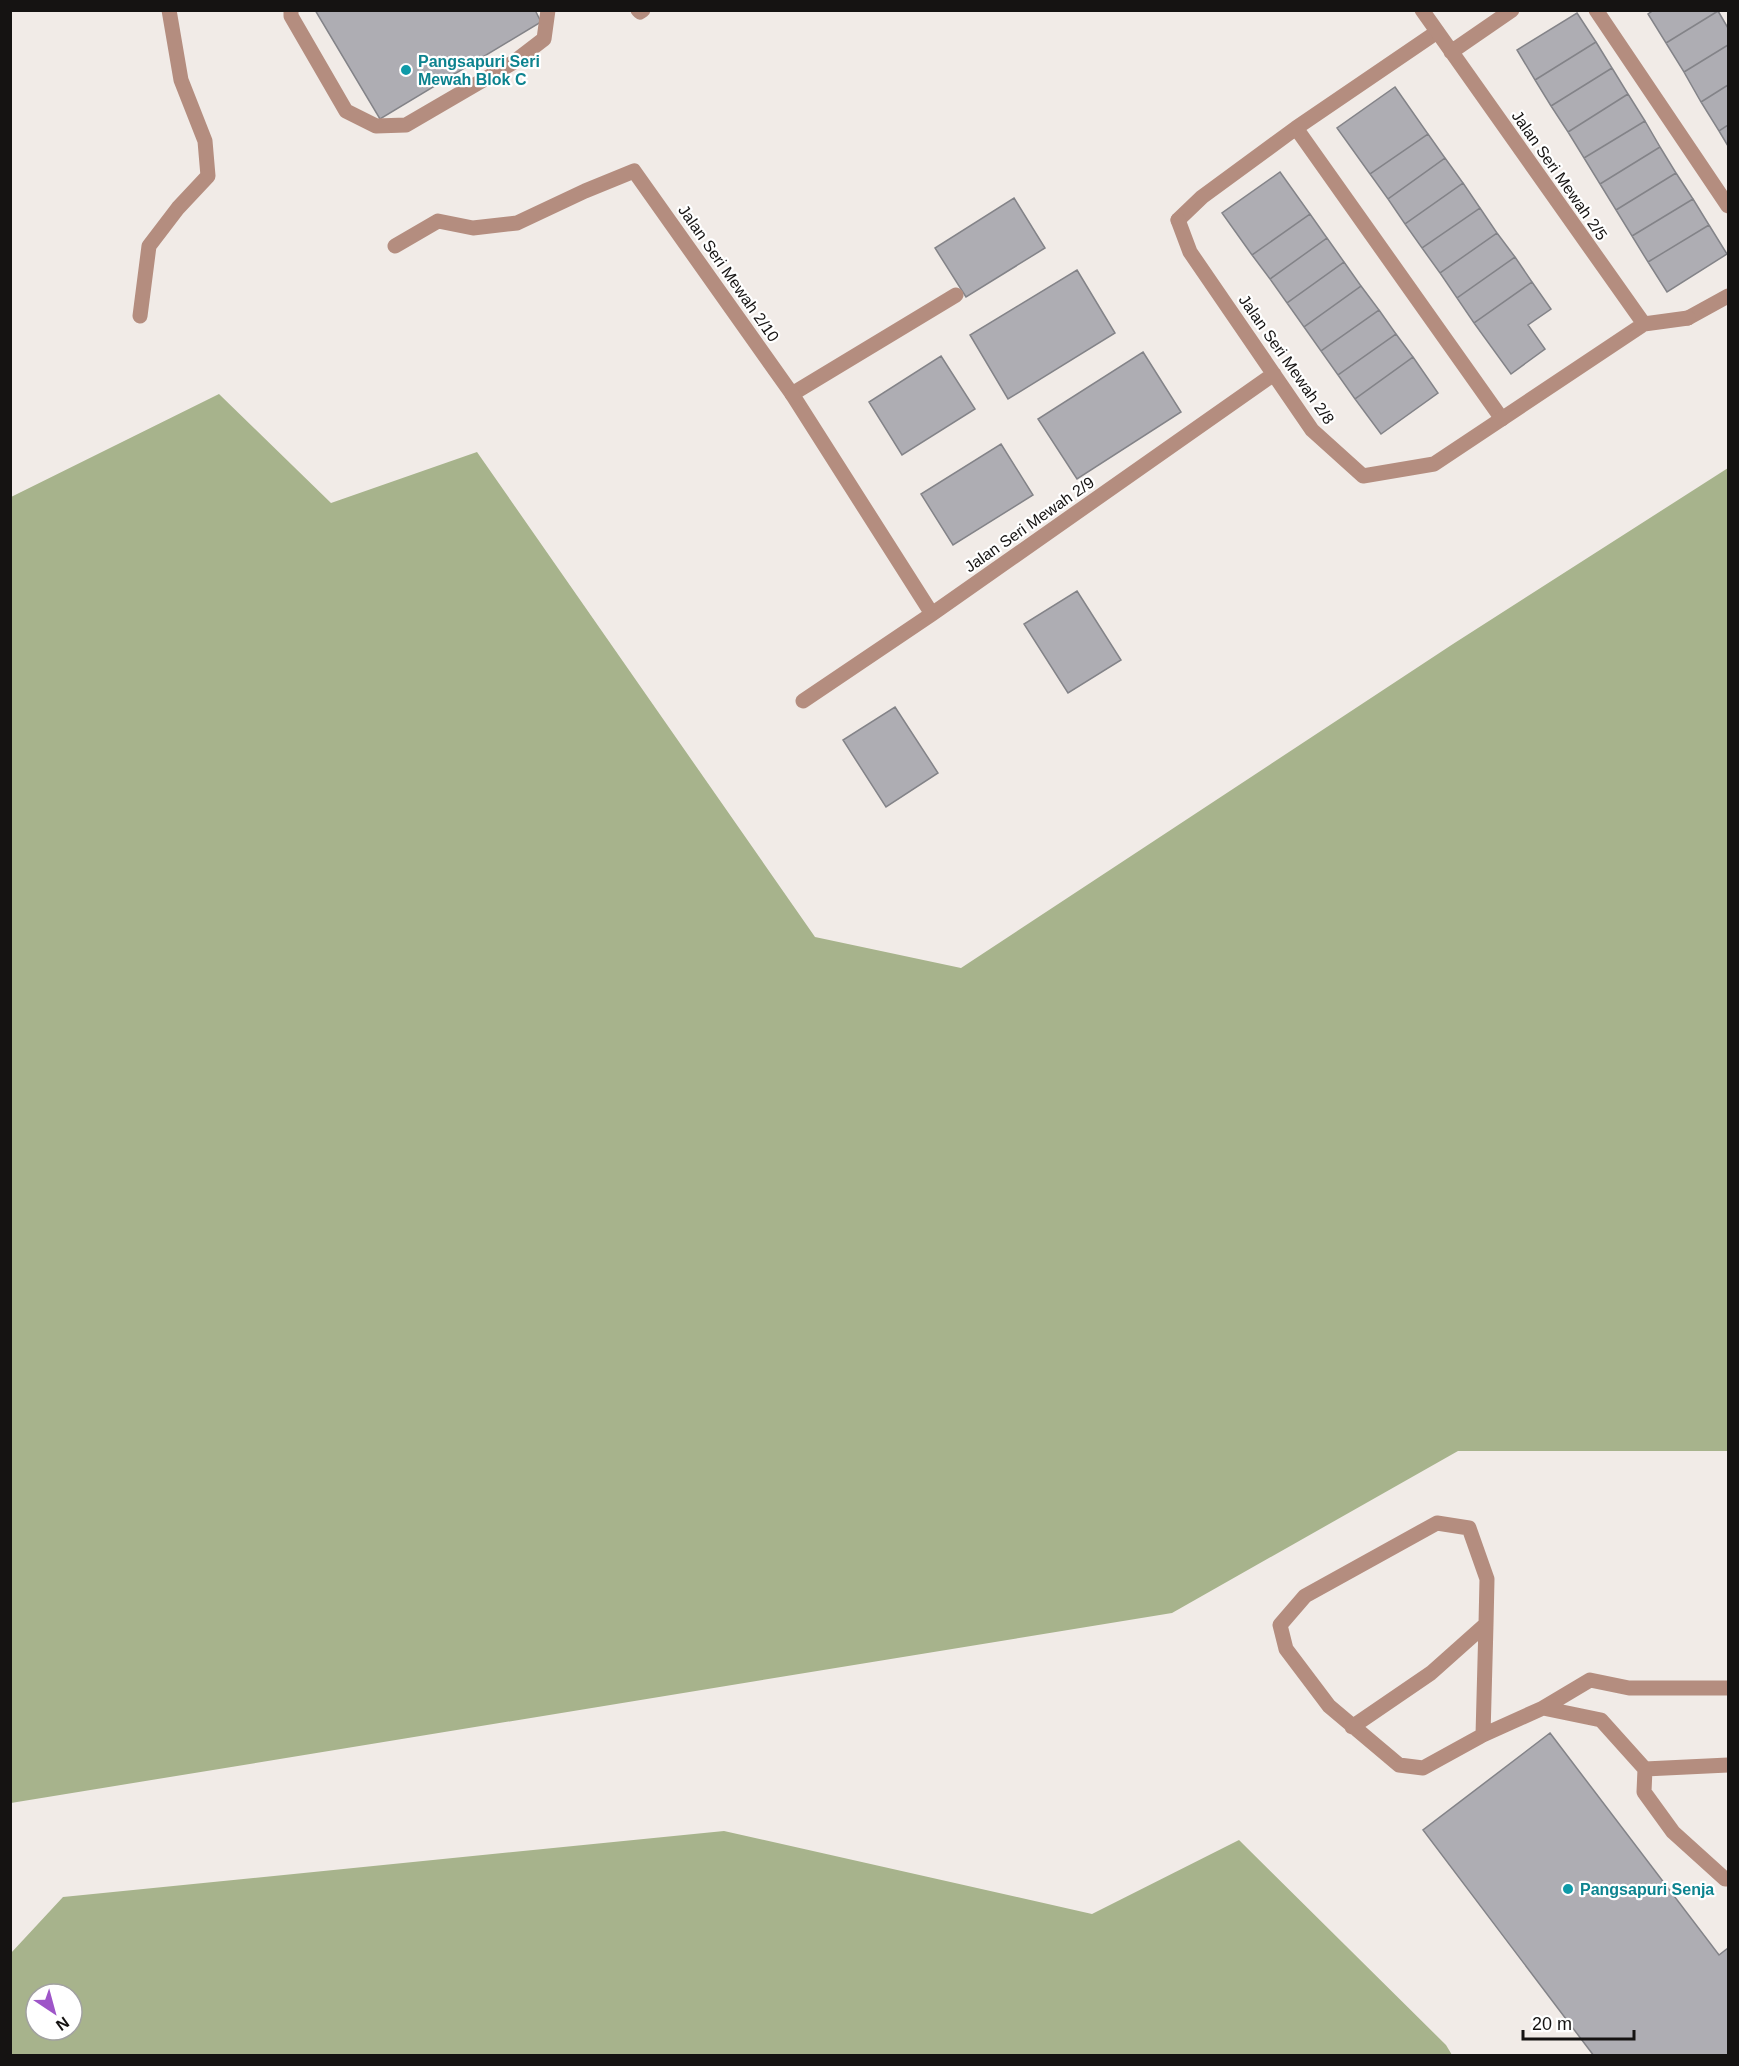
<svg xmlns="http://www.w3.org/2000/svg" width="1739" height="2066" font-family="Arial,sans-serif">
	<rect width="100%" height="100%" fill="#f1ebe7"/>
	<!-- forest -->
	<path fill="#a7b38c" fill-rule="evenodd" d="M219 394 331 503 477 452 815 937 961 968 1453 644 1728 468V1451H1458L1172 1613 11 1803V497Z
		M724 1831 1092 1914 1239 1840 1446 2045 1452 2055H11V1953L63 1897ZM36 1994H72V2030H36Z"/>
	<!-- building -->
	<path fill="#aeadb3" stroke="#838388" stroke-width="1.5" d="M315 10H535L541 22 380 119Z
		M1654 10H1718V11L1666 43 1648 14Z
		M1718 11 1728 28V45L1684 72 1666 43Z
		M1577 13 1596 42 1535 80 1517 50Z
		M1596 42 1612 68 1551 106 1535 80Z
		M1728 45V85L1701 102 1684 72Z
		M1612 68 1628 94 1568 132 1551 106Z
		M1728 85V125L1719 131 1701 102Z
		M1395 87 1428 134 1370 174 1337 128Z
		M1628 94 1645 121 1584 158 1568 132Z
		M1645 121 1660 147 1600 184 1584 158Z
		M1728 125V146L1719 131Z
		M1428 134 1445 158 1388 199 1370 174Z
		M1660 147 1676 173 1616 210 1600 184Z
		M1445 158 1463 183 1405 224 1388 199Z
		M1280 172 1310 214 1252 255 1222 213Z
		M1676 173 1693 199 1632 236 1616 210Z
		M1463 183 1480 208 1422 248 1405 224Z
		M1014 198 1045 248 966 297 935 248Z
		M1693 199 1709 225 1648 262 1632 236Z
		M1480 208 1497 233 1440 273 1422 248Z
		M1310 214 1327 238 1270 279 1252 255Z
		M1709 225 1727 254 1667 292 1648 262Z
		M1497 233 1515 257 1457 298 1440 273Z
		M1327 238 1344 262 1287 303 1270 279Z
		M1515 257 1532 282 1474 323 1457 298Z
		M1344 262 1361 286 1304 327 1287 303Z
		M1077 270 1115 333 1008 399 970 335Z
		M1532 282 1551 309 1528 325 1545 349 1511 374 1474 323Z
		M1361 286 1379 310 1321 351 1304 327Z
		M1379 310 1396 334 1338 375 1321 351Z
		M1396 334 1413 357 1355 399 1338 375Z
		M1143 352 1181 412 1077 479 1038 419Z
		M941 356 975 409 902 455 869 402Z
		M1413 357 1438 393 1381 434 1355 399Z
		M1001 444 1033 495 953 545 921 494Z
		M1077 591 1121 660 1068 693 1024 624Z
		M895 707 938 773 886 807 843 740Z
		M1550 1733 1719 1955 1728 1948V2056H1594L1423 1830Z"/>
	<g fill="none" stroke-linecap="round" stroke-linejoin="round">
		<!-- service -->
		<path stroke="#b48d7f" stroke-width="15" d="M291 10V16L346 111 376 126 406 125 514 62 544 39 548 10
			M638 10 640 12 643 10
			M1596 10 1728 206
			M1296 128 1502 419
			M1178 220 1202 197 1296 128 1437 32
			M140 316 149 246 178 208 208 176 205 141 181 80 169 10
			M1688 318 1728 296
			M792 394 956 295
			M1543 1708 1590 1680 1629 1688H1728
			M1352 1727 1431 1673 1486 1624 1487 1579 1469 1528 1437 1523 1305 1596 1280 1625 1286 1649 1329 1706 1399 1765 1423 1768 1483 1735 1543 1708 1601 1720 1645 1769
			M1483 1735 1486 1624
			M1728 1765 1645 1769 1644 1792 1673 1832 1725 1879H1728"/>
		<!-- minor -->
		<path stroke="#b48d7f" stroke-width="15" d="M1422 10 1644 324 1688 318
			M1451 52 1512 10
			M1178 220 1190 252 1312 430 1363 476 1434 464 1644 324
			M395 246 438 221 473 228 517 223 585 191 634 171 792 394 932 614
			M803 701 932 614 1274 374"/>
	</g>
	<!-- markers -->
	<g fill="#0f9aa8" stroke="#fff" stroke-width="2">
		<circle cx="406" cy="70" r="6"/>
		<circle cx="1568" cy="1889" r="6"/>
	</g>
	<g text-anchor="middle" stroke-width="4.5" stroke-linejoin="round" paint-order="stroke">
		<!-- culture labels -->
		<g font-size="16" font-weight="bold" fill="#0d838f" stroke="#fff" text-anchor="start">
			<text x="418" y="67">Pangsapuri Seri<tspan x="418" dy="18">Mewah Blok C</tspan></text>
			<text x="1580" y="1895">Pangsapuri Senja</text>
		</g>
		<!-- street labels -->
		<g font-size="16" fill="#151312" stroke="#fff">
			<text transform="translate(1560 175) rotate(55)" y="6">Jalan Seri Mewah 2/5</text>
			<text transform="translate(729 273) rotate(55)" y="6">Jalan Seri Mewah 2/10</text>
			<text transform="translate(1287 359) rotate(55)" y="6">Jalan Seri Mewah 2/8</text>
			<text transform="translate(1029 524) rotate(-35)" y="6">Jalan Seri Mewah 2/9</text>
		</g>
	</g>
	<!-- border -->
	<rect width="1739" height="2066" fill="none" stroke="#151312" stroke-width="24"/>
	<!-- north arrow -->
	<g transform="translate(54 2012) rotate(144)"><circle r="28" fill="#ffffff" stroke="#a1a1a0" stroke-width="1.5"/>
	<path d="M0-4.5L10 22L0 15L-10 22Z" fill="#9e55c8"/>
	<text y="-9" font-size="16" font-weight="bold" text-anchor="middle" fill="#151312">N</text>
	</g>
	<!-- scale -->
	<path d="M1523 2030v9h111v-9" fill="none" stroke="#151312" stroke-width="3"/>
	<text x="1532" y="2030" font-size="18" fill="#151312" stroke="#ffffff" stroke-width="4.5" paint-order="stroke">20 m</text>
</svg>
